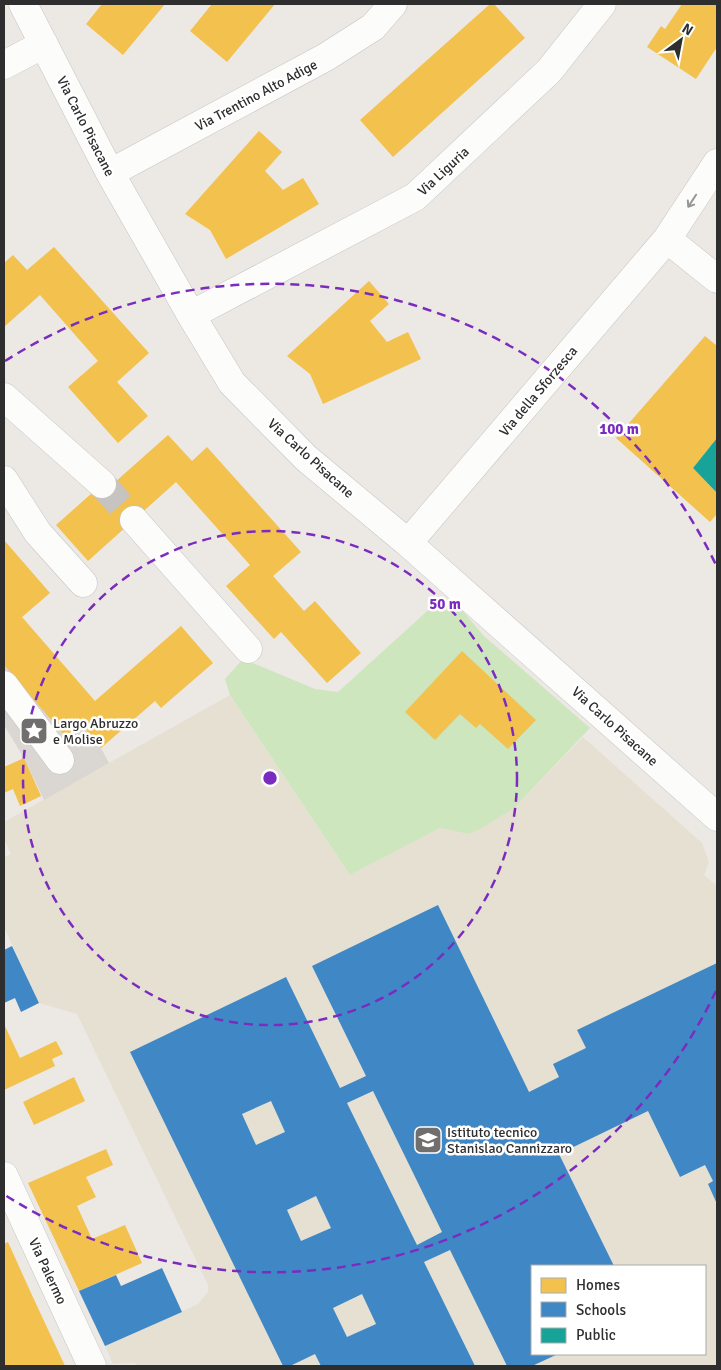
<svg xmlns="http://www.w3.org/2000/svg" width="721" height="1370" font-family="Signika,sans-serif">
	<rect width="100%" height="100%" fill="#ece8e4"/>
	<!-- education -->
	<path fill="#e6e0d3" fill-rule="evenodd" d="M230 695 350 875 440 828 468 834 514 808 583 737 702 843 709 862 704 875 717 886V1366H136L135 1363 113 1364 105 1346 198 1304 208 1292V1285L77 1014 39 1003 4 927V857L11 854 4 839V822ZM532 1266H705V1354H532Z"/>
	<!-- green -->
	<path fill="#cee6be" d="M445 598 461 609 484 636 590 728 514 808 482 828 468 834 440 828 350 875 230 695 225 679 243 659 315 689 338 692 435 604Z"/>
	<!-- plaza -->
	<path fill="#dad6d2" d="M4 665 66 736 81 724 101 748 109 763 44 800 24 758 4 725Z"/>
	<!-- homes -->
	<path fill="#f2c14e" d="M102 4H165L123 55 86 24Z
		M212 4H275L227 62 190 31Z
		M490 4H494L525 38 393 157 360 120Z
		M682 4H717V47L696 79 647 47 661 26 665 29Z
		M259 131 282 152 265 171 283 190 303 178 319 204 226 259 210 230 185 214Z
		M54 247 149 353 117 382 148 416 118 443 68 387 98 361 40 295 4 327V263L13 255 27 270Z
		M369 281 389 304 370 321 387 342 408 332 421 359 323 404 310 374 287 356Z
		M705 336 717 346V438L693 468 717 493V514L710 522 616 438Z
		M168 435 192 461 207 447 301 552 273 576 304 611 315 601 361 653 327 683 281 632 274 639 226 586 250 565 176 482 88 561 56 525 110 477 114 483Z
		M4 540 50 593 22 617 95 701 181 626 213 663 161 708 155 701 101 748 81 724 66 737 4 665Z
		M462 651 536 720 508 749 480 724 476 728 460 714 435 740 405 712Z
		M24 758 41 796 20 806 13 789 4 793V767Z
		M4 1024 20 1058 56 1041 63 1054 52 1059 55 1066 4 1090Z
		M74 1077 85 1101 34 1125 23 1102Z
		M106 1149 113 1165 86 1177 96 1197 77 1206 92 1239 125 1225 142 1263 79 1291 28 1183Z
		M8 1242 31 1293 65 1366H4V1244Z"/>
	<!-- schools -->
	<path fill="#3f88c5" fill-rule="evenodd" d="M438 905 529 1092 559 1077 553 1064 586 1048 577 1030 717 963V1204L708 1184 713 1181 705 1165 680 1177 648 1111 559 1154 614 1266H532V1354H558L532 1366H507L450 1250 424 1262 475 1366H321L315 1354 290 1366H283L130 1052 286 977 340 1088 366 1076 312 966ZM373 1091 442 1232 417 1245 347 1103ZM271 1101 285 1132 256 1145 242 1114ZM316 1196 331 1228 301 1241 287 1210ZM362 1294 376 1324 347 1337 333 1308Z
		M12 946 39 1003 21 1012 15 998 4 1003V950Z
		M162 1268 182 1312 105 1346 79 1291 116 1275 121 1286Z"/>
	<!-- public -->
	<path fill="#17a398" d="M717 438V493L693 468Z"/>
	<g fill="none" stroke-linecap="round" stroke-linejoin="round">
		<!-- street-tunnel -->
		<path stroke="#c6c3c0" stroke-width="28" stroke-dasharray="28 14" stroke-linecap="butt" d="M102 484 134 520"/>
		<defs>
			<path id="street" d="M23 4 110 173 191 315 232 383 306 458 408 543 717 817
				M4 65 44 44
				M110 173 326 57 373 27 393 4
				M667 239 717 279
				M191 315 415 197 549 71 602 4
				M4 397 102 484
				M4 480 38 533 83 583
				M134 520 248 649
				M408 543 667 239 717 163
				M4 685 60 760"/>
			<path id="secondary" d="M4 1176 92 1366"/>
		</defs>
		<!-- street casing -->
		<use href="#street" stroke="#c5c4c5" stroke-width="29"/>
		<!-- secondary casing -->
		<use href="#secondary" stroke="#c5c4c5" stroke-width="29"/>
		<!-- street -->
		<use href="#street" stroke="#fcfcfb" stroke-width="28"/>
		<!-- secondary -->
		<use href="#secondary" stroke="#fcfcfb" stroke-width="28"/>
	</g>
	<!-- one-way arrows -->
	<defs><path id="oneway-shaft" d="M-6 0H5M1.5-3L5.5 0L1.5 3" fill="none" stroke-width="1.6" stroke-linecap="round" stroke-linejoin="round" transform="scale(1.25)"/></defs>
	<use stroke="#959594" href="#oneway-shaft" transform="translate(692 201) rotate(123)"/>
	<!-- distance rings -->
	<g fill="none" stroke="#7b2cbf" stroke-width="2.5" stroke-dasharray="9 6">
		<circle cx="270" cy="778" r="247"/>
		<path d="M716 991A494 494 0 0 1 5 1195M5 361A494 494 0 0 1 716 565"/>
	</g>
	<!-- icons -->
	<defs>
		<symbol id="sight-square" viewBox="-11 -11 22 22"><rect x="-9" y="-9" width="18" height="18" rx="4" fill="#706f6e" stroke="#fff"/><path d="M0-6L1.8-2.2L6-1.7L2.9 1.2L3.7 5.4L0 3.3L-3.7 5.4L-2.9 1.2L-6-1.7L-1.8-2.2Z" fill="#fff"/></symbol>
		<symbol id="school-square" viewBox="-11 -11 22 22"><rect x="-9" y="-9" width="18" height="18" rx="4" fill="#706f6e" stroke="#fff"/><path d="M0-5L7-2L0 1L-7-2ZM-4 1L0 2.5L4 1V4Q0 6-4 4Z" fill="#fff"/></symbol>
	</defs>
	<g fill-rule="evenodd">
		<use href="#sight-square" x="18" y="715" width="32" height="32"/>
		<use href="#school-square" x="412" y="1124" width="32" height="32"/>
	</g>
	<g text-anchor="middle" stroke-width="5" stroke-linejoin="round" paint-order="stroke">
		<!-- street labels -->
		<g font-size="14" fill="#2e2e2e" stroke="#fff">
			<text transform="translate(256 95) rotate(-28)" y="5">Via Trentino Alto Adige</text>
			<text transform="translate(86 126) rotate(63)" y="5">Via Carlo Pisacane</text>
			<text transform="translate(443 171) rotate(-43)" y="5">Via Liguria</text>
			<text transform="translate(538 391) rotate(-50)" y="5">Via della Sforzesca</text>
			<text transform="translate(311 458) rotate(42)" y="5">Via Carlo Pisacane</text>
			<text transform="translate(615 726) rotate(42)" y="5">Via Carlo Pisacane</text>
			<text transform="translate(48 1271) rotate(65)" y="5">Via Palermo</text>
		</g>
		<!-- poi labels -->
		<g font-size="14" fill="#2e2e2e" stroke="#fff" text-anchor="start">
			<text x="53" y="728">Largo Abruzzo<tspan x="53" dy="16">e Molise</tspan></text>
			<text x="447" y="1137">Istituto tecnico<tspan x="447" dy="16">Stanislao Cannizzaro</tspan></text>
		</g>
	</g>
	<circle cx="270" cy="778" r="8" fill="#7b2cbf" stroke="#fff" stroke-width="2.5"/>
	<g font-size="15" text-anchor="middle" font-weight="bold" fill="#7b2cbf" stroke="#fff" stroke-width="5" stroke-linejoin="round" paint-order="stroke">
		<text x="619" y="434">100 m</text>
		<text x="445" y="609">50 m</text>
	</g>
	<!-- border -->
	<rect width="721" height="1370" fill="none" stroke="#2e2e2e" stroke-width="10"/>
	<!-- legend -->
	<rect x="531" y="1265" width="175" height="90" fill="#ffffff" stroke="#ababab"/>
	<rect x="541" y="1278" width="25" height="15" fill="#f2c14e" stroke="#ababab"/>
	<text x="576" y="1290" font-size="15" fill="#2e2e2e">Homes</text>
	<rect x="541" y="1302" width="25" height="15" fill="#3f88c5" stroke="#ababab"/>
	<text x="576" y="1315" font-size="15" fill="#2e2e2e">Schools</text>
	<rect x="541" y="1328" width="25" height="15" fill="#17a398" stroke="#ababab"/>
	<text x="576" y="1340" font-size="15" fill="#2e2e2e">Public</text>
	<!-- north arrow -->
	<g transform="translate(681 40) rotate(32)" stroke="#ffffff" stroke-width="4" paint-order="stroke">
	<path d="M0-4L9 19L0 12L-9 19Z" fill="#2e2e2e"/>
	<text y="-8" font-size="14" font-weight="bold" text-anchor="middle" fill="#2e2e2e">N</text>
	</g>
</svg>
